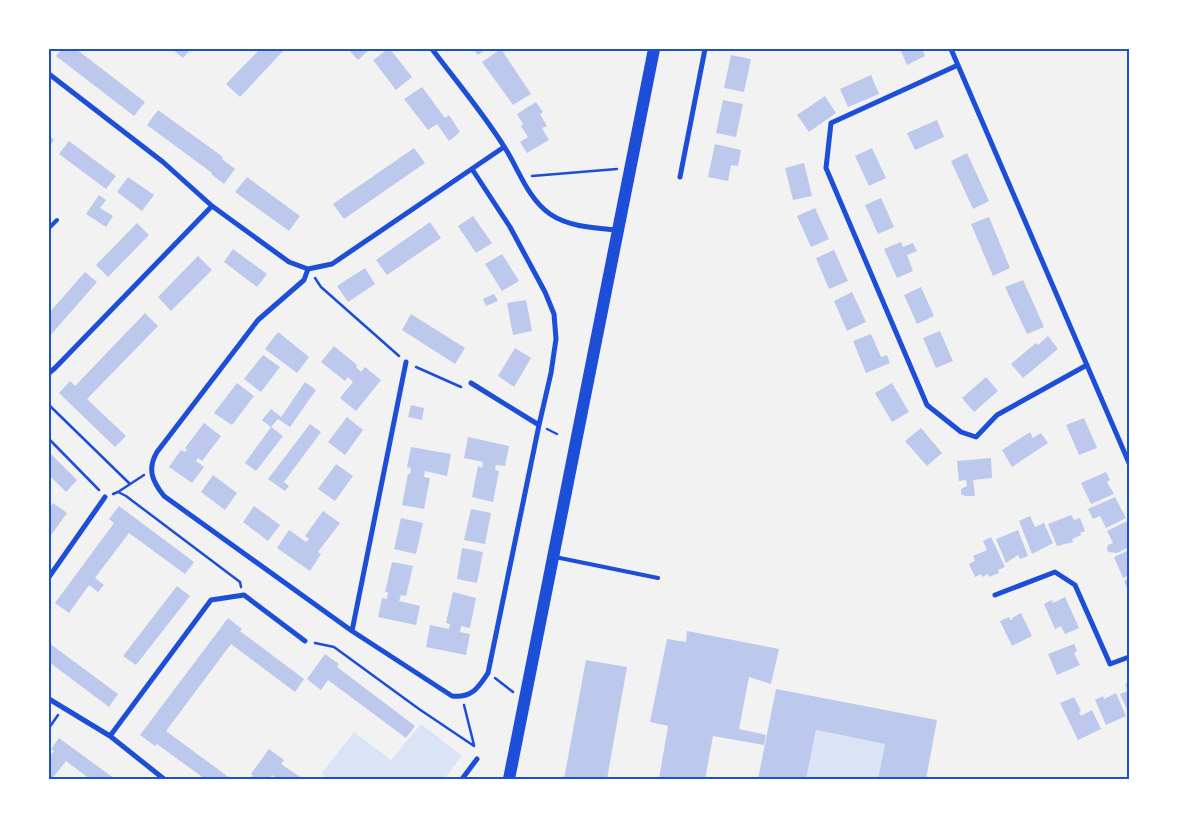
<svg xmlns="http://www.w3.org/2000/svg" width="1178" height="828" font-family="'DejaVu Sans',sans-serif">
	<rect width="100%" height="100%" fill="#f2f2f2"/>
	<!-- green -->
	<path fill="#dbe4f7" d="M421 724 462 756 444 779H329L321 774 354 732 391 760Z
		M816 730 885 744 878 779H806Z"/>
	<!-- building -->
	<path fill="#bdc9ec" d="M62 49H76L145 102 134 116 56 56Z
		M172 49H191L183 58Z
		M260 49H285L240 97 226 84Z
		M348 49H370L358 60Z
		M388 49H390L412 77 396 90 373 60Z
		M473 49H486L478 55Z
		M501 49 531 94 513 105 482 62Z
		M900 49H922L925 56 907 65Z
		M731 55 751 59 744 92 724 88Z
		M871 75 879 94 848 107 840 89Z
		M422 87 445 118 449 115 460 132 449 141 437 124 428 130 404 99Z
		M825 96 836 113 809 132 797 115Z
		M723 100 743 104 736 137 716 133Z
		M536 102 543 112 540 114 547 126 542 128 549 140 527 153 520 142 528 137 521 126 523 124 517 114Z
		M158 110 223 157 222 159 235 169 224 184 211 174 212 173 147 125Z
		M937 120 944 137 915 150 907 133Z
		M49 136 54 140 49 147Z
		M69 141 116 176 106 189 59 154Z
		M715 144 741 150 738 166 731 165 728 181 708 177Z
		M414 148 425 163 344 219 333 204Z
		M872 148 886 178 869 186 855 156Z
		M967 153 989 201 973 209 951 161Z
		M804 163 812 196 793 200 785 168Z
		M128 177 154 195 142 211 117 192Z
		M247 177 300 216 289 231 235 192Z
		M99 195 106 200 100 208 113 216 106 227 86 214Z
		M881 198 894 227 878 234 865 205Z
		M815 208 829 239 811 247 797 216Z
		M473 216 492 243 476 253 458 226Z
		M989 217 1010 268 993 276 971 224Z
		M430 222 441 238 387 275 376 260Z
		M137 223 149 235 108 277 96 265Z
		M901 242 903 247 913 243 917 251 907 255 913 271 897 278 884 249Z
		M233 249 267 274 257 287 224 262Z
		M834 250 848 281 829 289 816 258Z
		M502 254 519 281 502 291 485 264Z
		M198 256 212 270 171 311 158 297Z
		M365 268 375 284 348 302 337 286Z
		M85 272 97 282 49 337V313Z
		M1023 280 1044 327 1027 334 1005 287Z
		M921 287 934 316 917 324 904 295Z
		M852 292 866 322 847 331 834 301Z
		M494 294 498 301 486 306 483 299Z
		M526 300 532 331 513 335 507 303Z
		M145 313 158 326 87 399 126 436 115 447 59 393 70 381 75 386Z
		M411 314 465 348 455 364 402 330Z
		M940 331 953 361 936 368 923 338Z
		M278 332 309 357 297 373 265 349Z
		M871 334 881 357 887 355 890 363 866 373 853 341Z
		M1048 336 1058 349 1023 378 1011 364 1036 343 1038 345Z
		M334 346 357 365 356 367 361 372 365 367 381 380 356 411 340 398 353 382 348 377 345 381 321 362Z
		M515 348 531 358 514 387 498 376Z
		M263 355 280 367 261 392 244 379Z
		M986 377 998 391 974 412 962 398Z
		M305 382 316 390 290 427 278 419 271 427 262 420 271 409 281 417Z
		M237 383 254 396 232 425 214 413Z
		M892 383 909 412 892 422 875 393Z
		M411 405 424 408 422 420 408 417Z
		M347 417 363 430 345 455 328 442Z
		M1084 418 1097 448 1079 455 1066 425Z
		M204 423 221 436 202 461 198 458 196 461 204 467 192 483 169 467 181 450 185 452 187 450 185 448Z
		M310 424 321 432 284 482 289 486 285 491 268 479Z
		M271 427 283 436 256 471 245 463Z
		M921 428 942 453 927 466 905 441Z
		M1030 432 1033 438 1041 433 1048 443 1012 467 1002 450Z
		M468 437 509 446 505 466 496 465 495 470 499 471 493 502 472 497 478 466 482 468 483 462 464 458Z
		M411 447 451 454 447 476 425 471 424 477 430 478 424 509 402 505 408 474H410L411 468 407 467Z
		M49 452 77 480 66 492 49 475Z
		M991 458 992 478 973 480 975 496H965L961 494V489L967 486 966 480 959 481 957 461Z
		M336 464 353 476 335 501 318 489Z
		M1106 472 1110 480 1107 482 1114 494 1091 504 1081 483Z
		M213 475 237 493 225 510 201 492Z
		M1115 497 1126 518 1106 528 1100 516 1093 519 1088 509Z
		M53 503 67 513 49 538V509Z
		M119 506 194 562 185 574 129 533 95 578 104 585 98 592 89 585 69 613 55 603 114 523 109 519Z
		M254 506 280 525 268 541 243 522Z
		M471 509 491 513 485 544 464 540Z
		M323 511 340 523 318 552 321 554 310 571 277 548 289 530 306 542 309 539 305 536Z
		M1071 515 1074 520 1080 518 1085 531 1080 533 1081 535 1072 539 1073 542 1057 546 1048 524Z
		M1030 516 1035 527 1044 523 1053 543 1032 554 1019 521Z
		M401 518 423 523 416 554 394 549Z
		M1127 521 1129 525V547L1117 553 1108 552 1107 549 1108 545 1113 543 1107 531Z
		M1018 530 1028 556 1020 559 1018 555 1006 563 996 539Z
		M991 537 1005 567 998 570 999 573 989 577 988 574 982 577 981 574 975 577 969 564 975 561 973 556 987 550 983 541Z
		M462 548 483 552 477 583 457 579Z
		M1129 550V575L1123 578 1114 557Z
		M392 562 413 566 406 596 401 595 399 601 420 606 416 625 378 617 382 598 387 599 388 592H385Z
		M1129 578V593L1124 581Z
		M177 586 190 596 136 665 123 656Z
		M453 592 476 598 470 628 461 626 460 632 470 634 466 655 426 647 430 625 449 629 450 624 446 623Z
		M1065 597 1079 628 1065 634 1061 626 1055 629 1044 604 1052 600 1053 603Z
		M1021 613 1032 636 1012 646 1000 621 1009 617 1010 620 1013 619 1012 618Z
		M228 618 242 629 240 631 304 679 295 692 231 644 166 731 231 779H205L157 744 155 746 140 735Z
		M687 631 779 649 771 684 749 677 739 729 766 735 764 745 713 736 705 779H659L668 726 650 722 667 639 686 642Z
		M49 643 118 694 109 707 49 662Z
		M1074 644 1077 651 1074 653 1080 665 1057 675 1048 654Z
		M325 654 339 664 337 667 415 726 406 738 328 680 321 690 307 679Z
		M586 660 627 667 607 779H564Z
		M1129 682V714L1120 694 1128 691 1125 684Z
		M776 689 937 720 926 779H878L885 744 816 730 806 779H758Z
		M1116 693 1126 716 1106 725 1095 700 1103 696 1104 699Z
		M1074 697 1081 711 1079 712 1081 716 1092 710 1101 729 1078 740 1060 703Z
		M59 738 115 779H90L66 761 52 779H49V757L54 751 51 749Z
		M269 749 284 760 281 764 303 779H278L272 775 269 779H250L253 776 251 774Z"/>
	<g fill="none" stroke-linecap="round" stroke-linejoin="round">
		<!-- path -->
		<path stroke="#1d4ed8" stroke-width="2.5" d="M532 176 617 169
			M315 278 321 287 399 356
			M416 367 461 387
			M49 405 130 484
			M547 429 557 434
			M49 439 99 490
			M118 492 144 475
			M113 494 118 492 126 496 240 582 241 587
			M315 643 334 647 419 709 474 746
			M495 678 513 692
			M464 705 474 745
			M49 728 58 715"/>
		<!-- service -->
		<path stroke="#1d4ed8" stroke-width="4" d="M49 228 57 220
			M555 557 658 578"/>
		<!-- minor -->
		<path stroke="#1d4ed8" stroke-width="5" d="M432 49C456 81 484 114 505 148 519 170 528 199 550 214 569 227 595 228 617 230
			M951 49 1129 463
			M958 65 831 123 826 168 927 405 961 432 976 437 997 415 1087 365
			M49 74 163 162 212 206 289 262 308 269 332 264 504 147
			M680 177 705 49
			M308 269 304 280 258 320 157 452C147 469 152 481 164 496L352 631 452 696C472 698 478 688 488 673L539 425 551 373 556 339 554 314 545 292 510 227 472 169
			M49 373 55 368 212 206
			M471 383 539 425
			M49 577 105 497
			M995 595 1055 572 1075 585 1110 664 1129 657
			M352 631 406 362
			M49 699 110 736 164 779
			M110 736 211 600 244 595 305 641
			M462 779 477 759"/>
		<!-- primary -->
		<path stroke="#1d4ed8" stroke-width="12" d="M509 779 654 49"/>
	</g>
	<!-- border -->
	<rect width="1178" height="828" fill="none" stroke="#ffffff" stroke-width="100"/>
	<rect x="50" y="50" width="1078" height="728" fill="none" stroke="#1d4ed8" stroke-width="2"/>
</svg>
